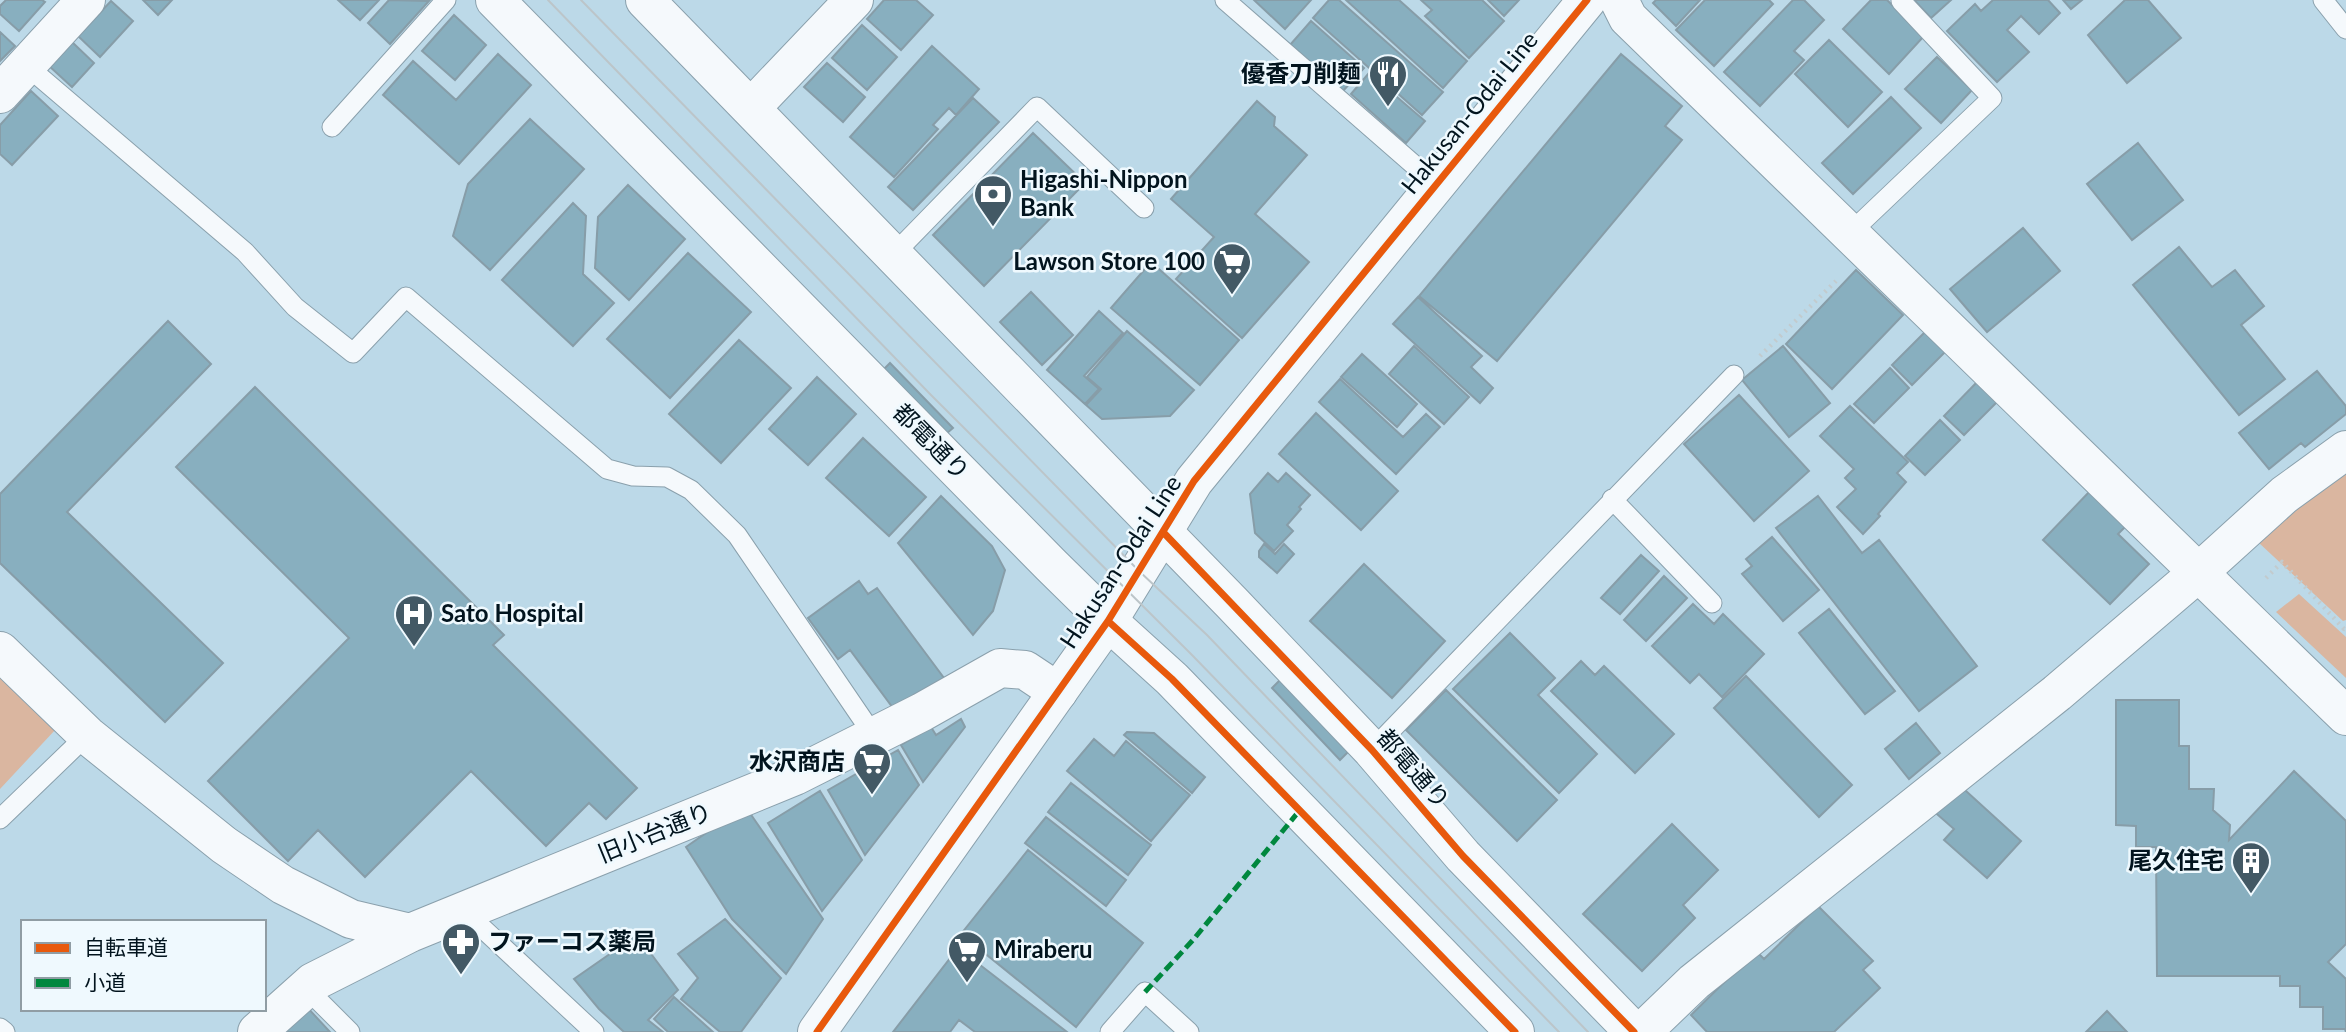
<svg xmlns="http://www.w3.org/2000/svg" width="2346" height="1032" font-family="Lato,'Noto Sans JP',sans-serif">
	<rect width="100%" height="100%" fill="#bcd9e8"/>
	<!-- green -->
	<path fill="#dab6a0" d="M2346 471V620L2343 621 2258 542 2295 509Z
		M2299 594 2346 637V678L2276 612Z
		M0 676 56 729 0 789Z"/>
	<!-- building -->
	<path fill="#88afbf" stroke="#879da8" stroke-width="2" d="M6 0H42L45 2 19 31 0 14V6Z
		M143 0H172L158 15Z
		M338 0H379L360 20Z
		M389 0 429 1 390 44 368 23Z
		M884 0H916L933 15 901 50 867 19Z
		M1254 0H1311L1285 29Z
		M1329 0H1339L1443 92 1422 115 1313 18Z
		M1346 0H1399L1467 61 1443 88Z
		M1421 0H1482L1504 21 1469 58 1425 16 1432 10Z
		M1488 0H1519L1504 16Z
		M1656 0H1700L1676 26 1653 3Z
		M1705 0H1769L1773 4 1714 66 1676 30Z
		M1793 0H1804L1824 20 1794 51 1804 60 1760 106 1724 72Z
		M1871 0H1887L1924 36 1889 74 1843 29Z
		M1914 0H1951L1931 18Z
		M1993 0H2048L2060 13 2039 34 2021 16 2007 30 2029 52 1997 82 1947 31 1975 4 1981 11Z
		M2063 0H2082L2071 9Z
		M2125 0H2148L2181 38 2127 83 2088 35Z
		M111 1 133 21 100 57 78 36Z
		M454 15 486 45 455 80 422 51Z
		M1311 21 1364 68 1342 92 1290 45Z
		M862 25 897 57 867 90 832 58Z
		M0 32 15 46 0 61Z
		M1829 40 1882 92 1848 127 1795 74Z
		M71 41 94 63 72 87 48 65Z
		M932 46 979 89 956 115 949 108 933 125 938 129 894 177 850 137Z
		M498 54 531 85 459 164 383 95 413 61 456 100Z
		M1621 54 1682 106 1665 126 1682 140 1497 361 1419 296Z
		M1937 57 1972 90 1941 123 1905 89Z
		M827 63 865 97 843 122 804 87Z
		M1369 73 1425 121 1406 143 1351 94Z
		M31 91 58 116 12 165 0 154V125Z
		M1891 97 1921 128 1853 194 1822 163Z
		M973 98 999 122 913 210 888 187Z
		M1257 101 1275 117 1274 126 1307 155 1255 214 1309 262 1242 338 1176 279 1214 237 1171 199Z
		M530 119 584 169 490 270 453 236 468 184Z
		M1033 133 1085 183 984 286 933 235Z
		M2138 143 2183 200 2132 240 2087 184Z
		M628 185 685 239 629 300 595 268 598 217Z
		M573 203 586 216 583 274 614 303 573 346 502 280Z
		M2023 228 2060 271 1987 332 1950 289Z
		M2179 247 2212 287 2235 270 2264 306 2241 325 2285 379 2239 415 2133 285Z
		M688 253 751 312 670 398 607 339Z
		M1151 262 1239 340 1200 385 1111 308Z
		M1856 270 1903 315 1832 389 1786 344Z
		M1031 292 1073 335 1042 365 1000 322Z
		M1418 297 1482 356 1471 367 1493 388 1480 403 1393 324Z
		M1099 311 1123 333 1084 376 1099 389 1085 404 1047 370Z
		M168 321 211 364 67 512 223 663 165 722 0 563V494Z
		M1927 330 1947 350 1912 385 1892 365Z
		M1127 331 1194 390 1170 416 1102 419 1086 405 1101 389 1087 377Z
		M739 340 791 388 721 463 669 414Z
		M1414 346 1469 397 1444 424 1389 374Z
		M1783 346 1830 403 1789 437 1742 380Z
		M1362 354 1417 404 1397 427 1341 377Z
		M890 363 953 428 945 435 882 371Z
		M1890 368 1909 388 1874 423 1854 404Z
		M2317 371 2346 406V414L2305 447 2301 443 2269 469 2239 433Z
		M817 377 856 414 808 465 769 429Z
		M1340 379 1403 437 1426 414 1440 427 1396 474 1319 402Z
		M1979 380 1999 400 1964 435 1944 416Z
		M255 387 504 635 493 645 637 788 606 819 589 803 546 846 471 771 365 877 318 830 288 861 208 781 349 638 176 467Z
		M1739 395 1809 471 1754 521 1684 444Z
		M1850 406 1908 462 1897 473 1906 482 1878 514 1880 516 1863 534 1837 507 1856 489 1845 478 1854 469 1820 436Z
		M1316 413 1398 491 1361 530 1279 454Z
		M1940 420 1960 440 1925 475 1905 456Z
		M863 438 926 497 889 536 826 478Z
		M1268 473 1278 482 1286 473 1310 495 1299 507 1301 509 1287 525 1293 531 1274 551 1255 533 1250 494Z
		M2091 490 2127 525 2118 534 2149 564 2110 604 2043 540Z
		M941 496 992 546 1005 570 993 611 973 635 898 543Z
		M1818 496 1862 553 1879 540 1977 666 1919 711 1776 528Z
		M1772 537 1819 590 1783 621 1742 574 1752 566 1746 559Z
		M1264 544 1275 554 1284 544 1294 554 1277 573 1259 557V551Z
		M1641 555 1659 571 1620 614 1601 598Z
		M1364 564 1445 641 1392 698 1310 621Z
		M1664 576 1687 598 1646 641 1624 620Z
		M859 581 868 594 877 588 944 678 896 712 850 650 838 659 808 618Z
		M1693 604 1714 624 1723 614 1764 654 1722 697 1699 674 1690 683 1652 646Z
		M1829 609 1895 691 1865 714 1799 633Z
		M1510 633 1555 678 1538 695 1597 754 1559 793 1453 689Z
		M1581 661 1595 675 1604 666 1674 734 1635 773 1551 691Z
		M1746 676 1852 785 1819 817 1714 708Z
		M1282 678 1350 750 1340 760 1272 688Z
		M1446 690 1557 800 1517 841 1406 730Z
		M2116 700H2179V746H2189V789H2214L2213 810 2230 825 2229 840 2294 771 2346 821V944L2328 962 2346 979V1032L2345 1029H2323V1007H2300V986H2280V976H2157L2156 847H2136V826L2116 825Z
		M961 719 965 727 923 782 901 745 931 727 936 735Z
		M1916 723 1940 753 1909 779 1885 749Z
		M1127 732 1154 733 1205 777 1192 793 1124 735Z
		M1094 739 1114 756 1126 741 1190 795 1151 841 1067 771Z
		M898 750 919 785 865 855 828 790Z
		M1955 781 2021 841 1987 878 1944 840 1954 829 1930 808Z
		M1071 783 1151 845 1128 875 1048 812Z
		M820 791 862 860 822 911 768 823Z
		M745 806 823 919 786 974 732 919 686 847Z
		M1046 817 1126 880 1106 906 1025 843Z
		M1672 824 1718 870 1683 905 1695 918 1642 971 1583 914Z
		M1028 850 1143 943 1076 1027 961 934Z
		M1818 906 1873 961 1863 970 1880 988 1834 1032H1707L1691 1015 1756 951 1764 959Z
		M725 919 781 978 741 1032H720L681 999 698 978 678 954Z
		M637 935 678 990 648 1020 663 1032H624L599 1009 574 979Z
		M958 948 1067 1032H975L959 1020 950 1032H893Z
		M674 997 713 1032H668L654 1019Z
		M305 1005 330 1032H276Z
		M2107 1011 2127 1032H2086Z"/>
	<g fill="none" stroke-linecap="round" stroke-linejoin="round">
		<defs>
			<path id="lane" d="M1225 0 1437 185
				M2323 0 2346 29
				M27 66 245 252 295 307 353 353 406 297 607 469 633 476 667 477 691 490 737 535 874 736
				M332 127 446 0
				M1850 233 1992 98 1901 1
				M892 256 1037 107 1144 208
				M1612 499 1712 603
				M1372 750 1734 375
				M0 819 87 735
				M464 911 594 1032
				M306 988 350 1032
				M0 1028 5 1032
				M1110 1032 1145 992 1189 1032"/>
			<path id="street" d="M1619 0 1628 18 2346 716
				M0 94 86 0
				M751 108 854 0
				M0 651 87 735 224 845 283 885 351 919 410 933
				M257 1032 313 982 410 933 795 776 922 712 1000 668 1025 670 1058 692
				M1642 1032 1694 982 2057 693 2199 572 2284 495 2346 450"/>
			<path id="secondary" d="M817 1032 1108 621 1194 481 1587 0"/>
			<path id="primary" d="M495 0 1051 565 1108 621 1172 679 1515 1032
				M645 0 1232 603 1372 750 1463 856 1634 1032"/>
		</defs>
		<!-- lane casing -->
		<use href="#lane" stroke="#8aa0ac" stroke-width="21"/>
		<!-- street casing -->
		<use href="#street" stroke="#8aa0ac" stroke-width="40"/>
		<!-- secondary casing -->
		<use href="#secondary" stroke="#8aa0ac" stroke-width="40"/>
		<!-- primary casing -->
		<use href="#primary" stroke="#8aa0ac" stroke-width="40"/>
		<!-- path -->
		<path stroke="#c2cbce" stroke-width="4.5" stroke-dasharray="2 5" stroke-linecap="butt" d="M1760 356 1836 281
			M2266 578 2282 562 2344 629 2346 628"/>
		<!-- lane -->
		<use href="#lane" stroke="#f5f9fc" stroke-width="19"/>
		<!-- street -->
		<use href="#street" stroke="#f5f9fc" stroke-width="38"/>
		<!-- secondary -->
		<use href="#secondary" stroke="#f5f9fc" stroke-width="38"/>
		<!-- primary -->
		<use href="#primary" stroke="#f5f9fc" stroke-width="38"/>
		<!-- tram -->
		<path stroke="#bcc5c9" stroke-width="2" d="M548 0 931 395 1191 654 1559 1032
			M581 0 1139 571 1207 635 1588 1032"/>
		<!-- quiet -->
		<path stroke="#00873e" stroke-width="5" stroke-dasharray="10 5" stroke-linecap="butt" d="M1145 992 1193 940 1300 810"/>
		<defs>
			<path id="cycleway" d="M1163 532 1372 750 1463 856 1634 1032
				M1108 621 1172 679 1515 1032
				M817 1032 1108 621 1194 481 1587 0"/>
		</defs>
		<!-- cycleway casing -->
		<use href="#cycleway" stroke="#eff9fe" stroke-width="11"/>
		<!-- cycleway -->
		<use href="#cycleway" stroke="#e8590c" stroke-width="7"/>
	</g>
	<!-- icons -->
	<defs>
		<symbol id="restaurant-pin" viewBox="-11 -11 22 30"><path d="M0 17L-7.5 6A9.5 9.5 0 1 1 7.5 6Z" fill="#435965" stroke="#eff9fe"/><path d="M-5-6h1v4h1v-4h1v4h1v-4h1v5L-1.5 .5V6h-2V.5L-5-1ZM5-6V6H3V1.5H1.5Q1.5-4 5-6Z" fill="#fff"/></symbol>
		<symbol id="bank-pin" viewBox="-11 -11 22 30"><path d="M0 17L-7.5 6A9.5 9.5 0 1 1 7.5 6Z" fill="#435965" stroke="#eff9fe"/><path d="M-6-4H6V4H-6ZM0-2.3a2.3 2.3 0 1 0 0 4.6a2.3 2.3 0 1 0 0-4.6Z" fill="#fff"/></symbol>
		<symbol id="supermarket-pin" viewBox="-11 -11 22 30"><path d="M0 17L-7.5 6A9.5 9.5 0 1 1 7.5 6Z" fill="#435965" stroke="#eff9fe"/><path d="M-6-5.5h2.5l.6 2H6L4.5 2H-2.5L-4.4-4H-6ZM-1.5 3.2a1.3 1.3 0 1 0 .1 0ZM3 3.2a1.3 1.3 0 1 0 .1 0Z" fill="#fff"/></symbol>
		<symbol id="hospital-pin" viewBox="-11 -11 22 30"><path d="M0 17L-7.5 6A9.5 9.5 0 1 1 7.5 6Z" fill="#435965" stroke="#eff9fe"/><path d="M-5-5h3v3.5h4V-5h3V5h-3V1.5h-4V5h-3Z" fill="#fff"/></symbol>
		<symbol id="building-pin" viewBox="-11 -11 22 30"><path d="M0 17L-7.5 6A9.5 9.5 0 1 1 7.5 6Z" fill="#435965" stroke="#eff9fe"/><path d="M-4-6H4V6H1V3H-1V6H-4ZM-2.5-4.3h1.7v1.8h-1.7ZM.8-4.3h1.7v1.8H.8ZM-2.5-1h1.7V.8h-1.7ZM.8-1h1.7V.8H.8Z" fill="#fff"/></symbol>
		<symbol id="pharmacy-pin" viewBox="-11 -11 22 30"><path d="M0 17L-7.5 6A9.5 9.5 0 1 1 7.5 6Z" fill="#435965" stroke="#eff9fe"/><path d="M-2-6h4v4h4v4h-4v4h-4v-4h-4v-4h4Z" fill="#fff"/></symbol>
	</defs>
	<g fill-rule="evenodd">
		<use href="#restaurant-pin" x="1366" y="52" width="44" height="60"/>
		<use href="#bank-pin" x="971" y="172" width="44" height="60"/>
		<use href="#supermarket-pin" x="1210" y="240" width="44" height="60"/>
		<use href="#hospital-pin" x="392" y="592" width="44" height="60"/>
		<use href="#supermarket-pin" x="850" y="740" width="44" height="60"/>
		<use href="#building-pin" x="2229" y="839" width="44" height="60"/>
		<use href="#pharmacy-pin" x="439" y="920" width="44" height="60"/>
		<use href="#supermarket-pin" x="945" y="928" width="44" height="60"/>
	</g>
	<g text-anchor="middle" stroke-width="5" stroke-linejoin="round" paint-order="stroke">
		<!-- poi labels -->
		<g font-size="24" font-weight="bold" fill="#02141e" stroke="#eff9fe" text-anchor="end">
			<text x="1361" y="82">優香刀削麺</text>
			<text x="1020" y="188" text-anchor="start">Higashi-Nippon<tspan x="1020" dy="28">Bank</tspan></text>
			<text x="1205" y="270">Lawson Store 100</text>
			<text x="441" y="622" text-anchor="start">Sato Hospital</text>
			<text x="845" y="770">水沢商店</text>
			<text x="2224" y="869">尾久住宅</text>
			<text x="488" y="950" text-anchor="start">ファーコス薬局</text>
			<text x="994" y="958" text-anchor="start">Miraberu</text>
		</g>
		<!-- street labels -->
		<g font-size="24" fill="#02141e" stroke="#eff9fe">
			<text transform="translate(1470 113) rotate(-51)" y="8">Hakusan-Odai Line</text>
			<text transform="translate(931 442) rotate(45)" y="8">都電通り</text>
			<text transform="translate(1121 562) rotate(-57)" y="8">Hakusan-Odai Line</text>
			<text transform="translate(1413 769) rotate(49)" y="8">都電通り</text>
			<text transform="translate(655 833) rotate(-22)" y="8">旧小台通り</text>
		</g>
	</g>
	<!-- legend -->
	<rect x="21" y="920" width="245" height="91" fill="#eff9fe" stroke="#909da4" stroke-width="2"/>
	<rect x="35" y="943" width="35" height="10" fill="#e8590c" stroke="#909da4" stroke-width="2"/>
	<text x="84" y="955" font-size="21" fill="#02141e">自転車道</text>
	<rect x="35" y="978" width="35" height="10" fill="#00873e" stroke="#909da4" stroke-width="2"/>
	<text x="84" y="990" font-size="21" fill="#02141e">小道</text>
</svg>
